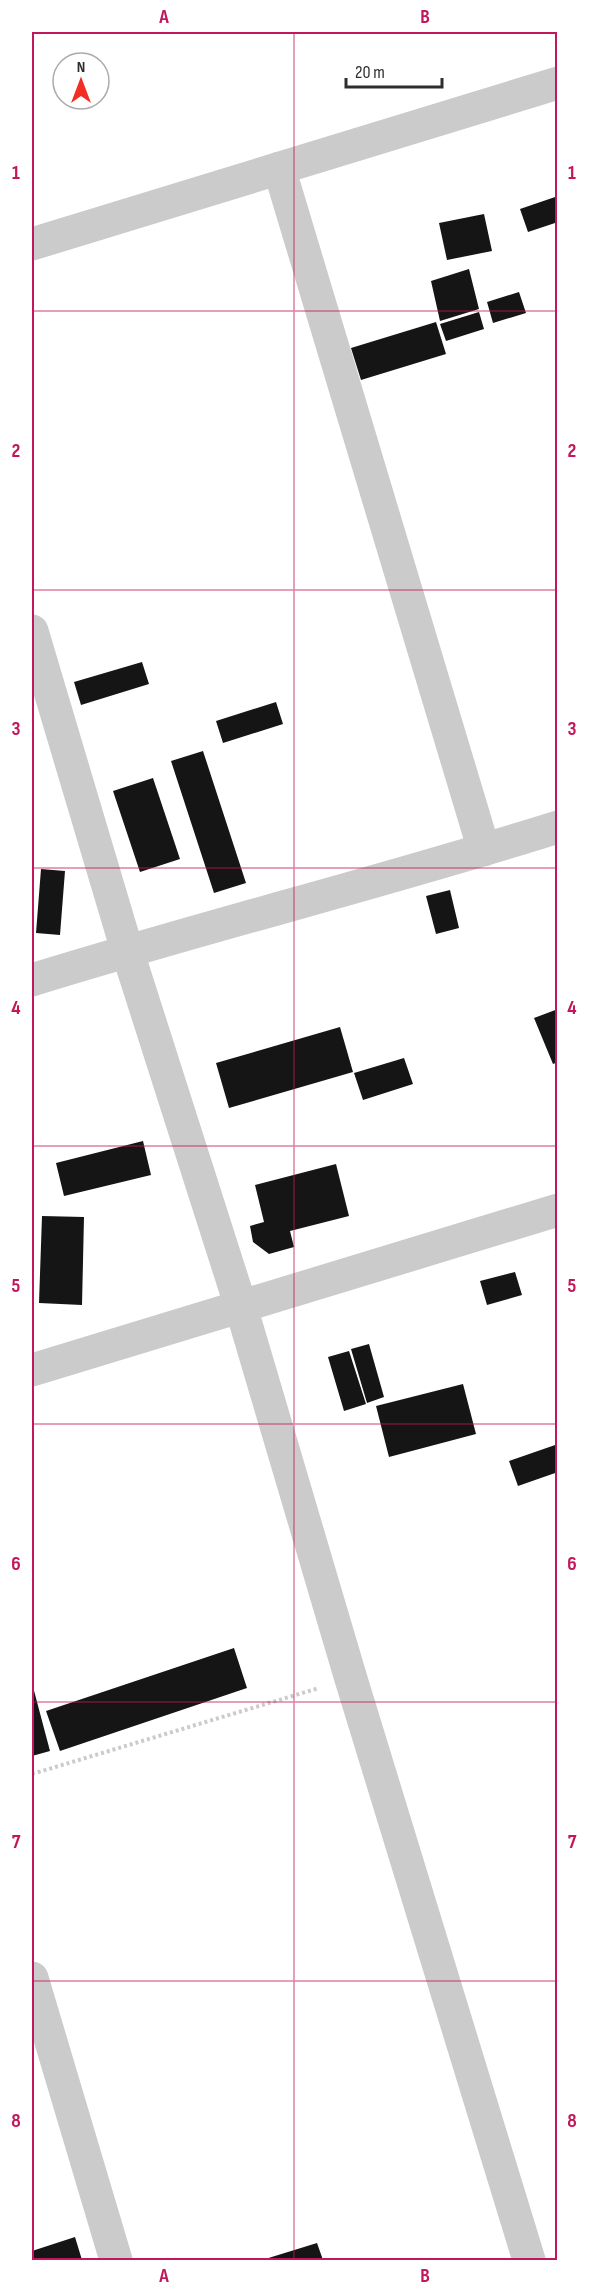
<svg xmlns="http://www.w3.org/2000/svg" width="589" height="2292" font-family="'Sofia Sans Condensed',sans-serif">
	<rect width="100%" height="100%" fill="#fff"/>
	<!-- building -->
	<path fill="#151515" d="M558 196V222L528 232 520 209Z
		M484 214 492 251 447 260 439 223Z
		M469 269 479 309 440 321 431 281Z
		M519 292 526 313 493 323 487 302Z
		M479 312 484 329 446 341 440 324Z
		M436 322 446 354 361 380 351 348Z
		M142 662 149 684 81 705 74 682Z
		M276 702 283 724 223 743 216 721Z
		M203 751 246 883 214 893 171 761Z
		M153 778 180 859 140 872 113 791Z
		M41 869 65 871 60 935 36 933Z
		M450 890 459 928 436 934 426 896Z
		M558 1009V1062L553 1064 534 1018Z
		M340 1027 353 1072 229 1108 216 1063Z
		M404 1058 413 1084 363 1100 354 1073Z
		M143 1141 151 1175 64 1196 56 1163Z
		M336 1164 349 1216 290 1231 294 1247 269 1254 253 1242 250 1226 264 1222 255 1185Z
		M42 1216 84 1217 82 1305 39 1303Z
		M515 1272 522 1295 487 1305 480 1281Z
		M369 1344 384 1397 367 1403 351 1349Z
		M349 1351 366 1404 344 1411 328 1357Z
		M463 1384 476 1434 389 1457 376 1406Z
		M558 1444V1472L518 1486 509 1461Z
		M234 1648 247 1688 60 1751 46 1711Z
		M32 1683 50 1751 32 1756Z
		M75 2237 82 2260H32V2251Z
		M317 2243 323 2260H262Z"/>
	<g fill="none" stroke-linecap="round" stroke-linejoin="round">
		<!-- path -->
		<path stroke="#cbcbcb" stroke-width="4" stroke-dasharray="3 3" stroke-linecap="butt" d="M32 1774 319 1688"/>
		<!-- street -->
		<path stroke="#cbcbcb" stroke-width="33" d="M279 168 484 850
			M32 244 558 83
			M32 631 127 950 241 1307 351 1679 529 2260
			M32 980C206 926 383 882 558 827
			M32 1370 558 1210
			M32 1978 116 2260"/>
	</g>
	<!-- grid -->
	<path fill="none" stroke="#c2185b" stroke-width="1.5" stroke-opacity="0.55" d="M294 32V2260M32 311H558M32 590H558M32 868H558M32 1146H558M32 1424H558M32 1702H558M32 1981H558"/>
	<!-- border -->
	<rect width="589" height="2292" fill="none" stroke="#ffffff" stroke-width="66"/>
	<!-- north arrow -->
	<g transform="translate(81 81)"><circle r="28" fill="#ffffff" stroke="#ababab" stroke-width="1.5"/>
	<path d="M0-4.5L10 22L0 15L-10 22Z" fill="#f32e23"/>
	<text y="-9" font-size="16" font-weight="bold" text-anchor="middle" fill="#2e2e2e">N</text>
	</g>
	<!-- scale -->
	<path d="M346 78v9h96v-9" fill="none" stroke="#2e2e2e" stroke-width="3"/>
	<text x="355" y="78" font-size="18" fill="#2e2e2e" stroke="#ffffff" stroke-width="4.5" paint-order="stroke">20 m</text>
	<rect x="33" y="33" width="523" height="2226" fill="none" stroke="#c2185b" stroke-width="2"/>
	<g font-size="20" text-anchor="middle" font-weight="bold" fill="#c2185b">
		<text x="164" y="23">A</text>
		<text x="425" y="23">B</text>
		<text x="16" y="179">1</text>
		<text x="572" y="179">1</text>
		<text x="16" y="457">2</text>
		<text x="572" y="457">2</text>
		<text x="16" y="735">3</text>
		<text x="572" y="735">3</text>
		<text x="16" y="1014">4</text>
		<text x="572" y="1014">4</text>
		<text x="16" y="1292">5</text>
		<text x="572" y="1292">5</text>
		<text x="16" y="1570">6</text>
		<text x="572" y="1570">6</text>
		<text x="16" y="1848">7</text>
		<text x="572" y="1848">7</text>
		<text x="16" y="2127">8</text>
		<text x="572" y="2127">8</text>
		<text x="164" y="2282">A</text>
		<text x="425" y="2282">B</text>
	</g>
</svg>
